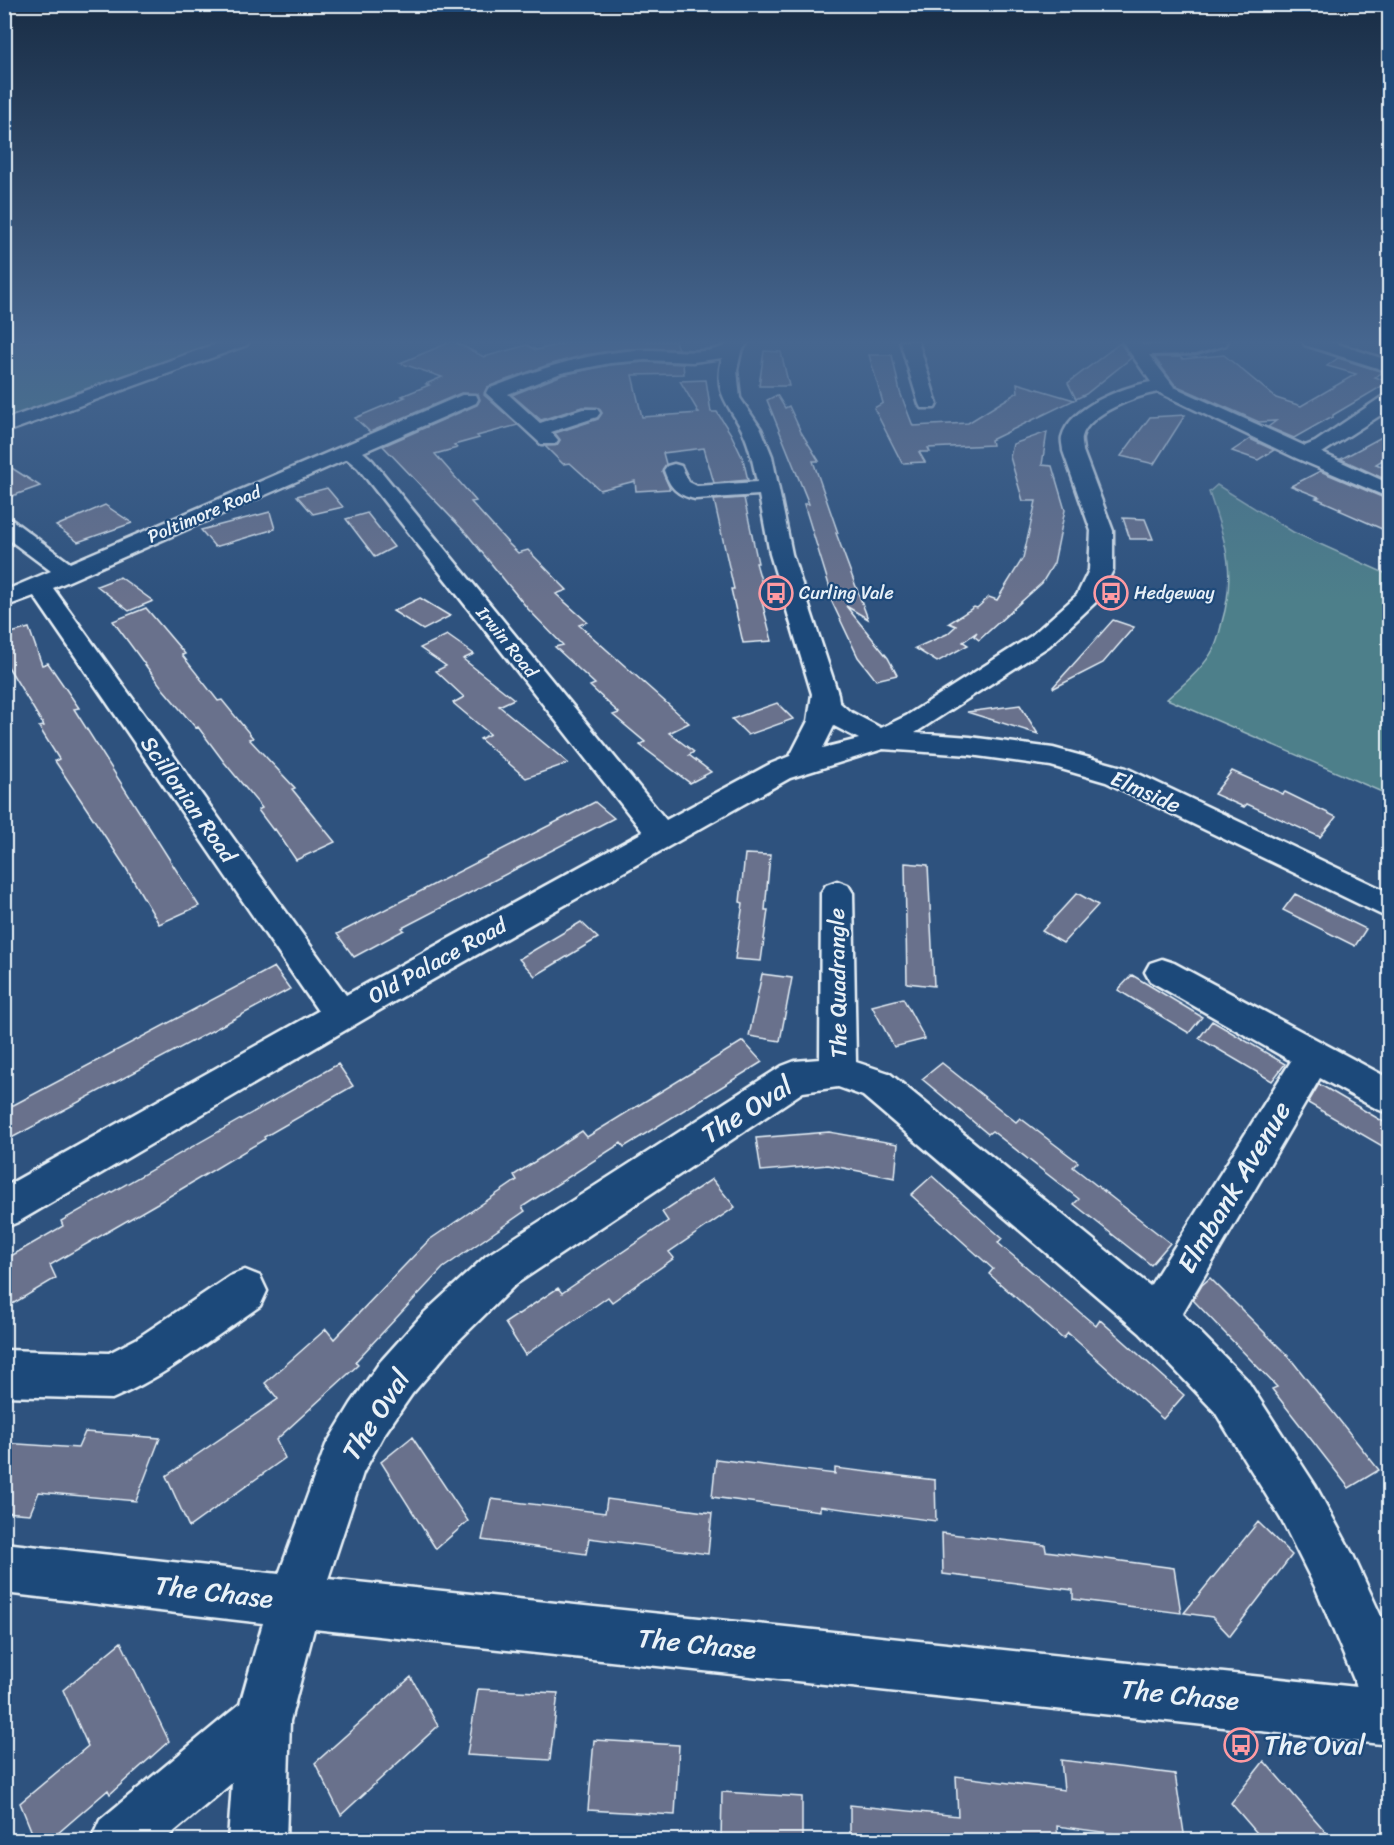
<svg xmlns="http://www.w3.org/2000/svg" width="1394" height="1845" font-family="Sriracha,sans-serif">
	<rect width="100%" height="100%" fill="#2e527e"/>
	<filter id="ink" filterUnits="userSpaceOnUse"><feTurbulence type="fractalNoise" baseFrequency=".0167" numOctaves="2"/><feDisplacementMap in="SourceGraphic" scale="12" xChannelSelector="R" yChannelSelector="G"/><feConvolveMatrix kernelMatrix="1 2 1 2 8 2 1 2 1" color-interpolation-filters="sRGB"/></filter>
	<g filter="url(#ink)">
		<!-- green -->
		<path fill="#4e7f8a" stroke="#9bb8c1" stroke-width="1.5" d="M5 341H236L5 424Z
			M1217 485 1293 532 1389 575V795L1167 699C1184 684 1204 668 1214 648 1218 641 1220 630 1222 622 1237 571 1225 541 1209 492Z"/>
		<!-- building -->
		<path fill="#69718c" stroke="#e8f1f8" stroke-width="1.5" d="M453 341 484 357 527 345 536 350 575 341H675L678 349H625L584 355 545 366 487 387 484 395 518 425 477 436 479 438 454 445 457 448 435 454 476 501 471 502 509 544 518 553 528 550 567 590 556 594 587 622 579 625 689 723 669 733 694 752 689 755 711 772 690 783 640 745 645 742 613 715 619 713 590 686 595 684 555 647 563 645 528 609 467 534 383 446 477 405 480 400 478 394 461 393 370 432 355 418 405 397 402 396 429 385 426 384 442 377 400 363Z
			M1120 343 1131 358 1086 394 1076 399 1068 383Z
			M764 351 781 352 789 386H759Z
			M869 355H892L900 392 913 426 968 423 1018 392 1017 383 1074 400 991 440 992 445 928 448 930 452H919L925 462 902 463 874 408 883 403Z
			M1224 355 1276 398 1301 406 1356 374 1327 366 1338 358 1383 372 1375 377 1389 382 1333 415V418H1329L1294 438 1268 427 1276 421 1259 422 1175 385 1154 357H1180L1182 359Z
			M645 362 683 364 684 374 632 375 642 417 699 413 680 381 706 380 711 412H717L731 434 743 459 748 480 714 483 704 448 663 453 666 464 662 471 670 489 636 491 635 481 600 490 570 463 563 464 545 446 557 445 560 440 555 433 598 419 602 413 599 408 582 407 541 420 512 395 562 375 610 365Z
			M777 395 785 408 789 406 801 432 819 461H813L838 533H836L868 619 846 606 888 658 897 675 876 680 858 657 831 600 833 598 804 504H809L767 400Z
			M1185 415 1154 464 1121 456 1150 417Z
			M1047 432 1042 465 1052 466 1065 510 1054 563 1042 583 979 640 974 636 977 632 963 642 968 645 937 662 915 648 947 634 956 626 949 623 974 607 977 608 989 597 997 600 1023 558 1036 501H1023L1010 457 1013 444Z
			M1389 433V456L1376 464 1389 469V481L1341 459Z
			M1250 439 1274 450 1258 460 1232 451Z
			M4 463 40 486 4 499Z
			M1320 471 1389 500V532L1339 510 1341 509 1316 498 1319 497 1291 486Z
			M327 488 343 507 313 514 297 496Z
			M744 498 758 563H756L765 594H760L772 641 743 643 731 589H734L714 500Z
			M105 505 132 523 78 542 56 526Z
			M270 512 275 529 215 547 201 530Z
			M367 513 394 547 375 557 346 519Z
			M1123 518 1145 519 1153 539H1130Z
			M120 577 153 601 129 611 97 586Z
			M420 598 450 616 423 630 393 611Z
			M146 608 185 654 182 655 218 701 222 700 253 738 249 739 295 788 292 789 335 842 296 860 275 829 273 830 258 810 262 808 224 762 198 727 196 728 163 689 113 621Z
			M1113 620 1134 627 1103 663 1054 688 1053 687Z
			M29 628 42 665 48 663 79 708 74 709 199 906 159 924 126 868 55 761 59 759 39 727 44 726 4 660V635Z
			M447 635 474 654 463 659 514 699 499 706 568 763 526 778 480 739 490 734 453 703 464 697 436 671 446 666 420 648Z
			M777 703 793 719 748 735 732 719Z
			M1020 705 1038 734 967 712Z
			M1232 771 1283 794 1285 792 1336 817 1320 837 1247 804 1244 807 1214 794Z
			M595 802 614 818 402 928 404 930 354 957 337 934Z
			M745 854 770 855 765 910H768L761 961 735 959 743 903 740 902Z
			M905 863 928 865 934 986 907 983Z
			M1077 893 1098 905 1063 943 1042 931Z
			M1295 894 1366 929 1355 946 1283 910Z
			M581 922 598 938 535 976 519 959Z
			M274 967 290 989 4 1142V1110Z
			M762 974 792 978 780 1041 749 1036Z
			M1132 975 1202 1017 1189 1033 1118 990Z
			M903 998 925 1039 894 1047 872 1006Z
			M1212 1021 1285 1064 1272 1081 1199 1038Z
			M743 1041 762 1062 624 1147 621 1143 522 1207 525 1211 443 1268 355 1362 358 1365 276 1440 285 1458 189 1527 166 1476 278 1399 265 1383 326 1329 334 1339 429 1240 517 1180 514 1175 582 1131 587 1137Z
			M942 1063 1016 1122 1020 1118 1078 1162 1073 1167 1170 1243 1151 1265 1074 1204 1079 1199 992 1131 988 1134 922 1079Z
			M338 1064 353 1086 264 1137 265 1139 168 1197 50 1265 56 1278 4 1309V1260L63 1226 61 1221Z
			M1319 1084 1389 1125V1150L1308 1103Z
			M829 1132 898 1144 895 1178 828 1165 761 1171 756 1138Z
			M932 1176 1002 1238 998 1243 1096 1326 1100 1320 1184 1395 1163 1419 1068 1333 1063 1339 989 1274 993 1269 911 1195Z
			M712 1179 735 1207 669 1252 674 1258 612 1302 608 1297 525 1355 505 1323 558 1288 562 1293 668 1221 662 1212Z
			M1210 1278 1289 1357 1379 1470 1349 1488 1272 1389 1277 1387 1193 1300 1202 1285Z
			M85 1432 160 1438 136 1501 39 1492 30 1514 4 1512V1443L78 1448Z
			M412 1437 468 1521 436 1549 381 1462Z
			M716 1459 835 1474V1468L935 1480 936 1521 820 1506V1511L712 1497Z
			M491 1499 605 1513 607 1499 712 1513 708 1554 589 1538 586 1554 482 1540Z
			M1258 1522 1292 1555 1230 1636 1212 1617 1184 1613Z
			M942 1533 1045 1545 1046 1551 1174 1568 1181 1613 1073 1599V1590L943 1574Z
			M121 1642 169 1741 110 1794 108 1790 50 1840H35L20 1803 88 1746 63 1690Z
			M411 1677 438 1726 341 1815 315 1763Z
			M478 1689 558 1693 550 1760 467 1755Z
			M594 1740 679 1745 675 1815 588 1810Z
			M1061 1760 1175 1774 1185 1840H1162L1057 1826 1058 1840H850V1805L958 1816 956 1776 1064 1790Z
			M1264 1761 1333 1840H1263L1231 1803Z
			M722 1792 802 1797V1840H721Z"/>
		<g fill="none" stroke-linecap="round" stroke-linejoin="round">
			<defs>
				<path id="minor" d="M731 341H749L741 352 737 370 740 398 761 429 772 456 792 554 838 694 839 702 849 711 881 728 906 716 1031 636 1077 595 1089 570 1091 531 1063 451C1063 447 1061 441 1062 437 1070 406 1124 387 1151 382L1122 341H1139L1142 345 1228 341 1226 345 1195 354 1149 355 1174 387 1305 446 1315 442 1383 396 1390 394V409L1322 453 1390 484V498L1296 458 1158 392C1137 396 1088 413 1082 437 1081 441 1083 447 1083 451L1113 531V570L1099 599 1049 646 915 733 970 737 1053 748 1126 768 1390 893V919L1106 782 1051 766 970 755 883 749 790 778 402 997 18 1222 4 1228V1187L318 1011 34 596 4 607V591L51 571 4 536V518L12 520 70 563 462 395H476L478 399 476 403 363 452 372 460 666 820 770 764 790 756 808 721 812 694 770 554 759 495 695 499C677 495 670 488 664 470L667 466 674 464 681 466 689 482 697 486 757 482C753 464 750 445 741 428 726 401 714 392 722 358L693 362 645 360 610 363 561 373 508 394 540 423 583 409H597L600 413 597 417 551 432 558 440 555 444H541L486 393 488 389C539 369 590 351 646 350 667 349 716 358 731 341ZM347 459 358 468 643 832 346 995 53 588ZM834 726 859 739 823 748Z
					M900 341H918L937 404 935 408H921L919 404Z
					M1303 341H1329L1390 361V372L1305 345Z
					M837 881 848 885 853 893 856 1062 889 1073 1150 1286 1291 1061 1150 981 1145 972 1150 963 1162 959 1174 963 1390 1079V1114L1377 1109 1320 1078 1182 1314 1247 1380 1315 1485 1353 1555 1390 1636V1745L314 1629 290 1721 286 1840H228L232 1783 164 1840H91L100 1820 240 1704 263 1623 4 1593V1543L279 1574 326 1445 351 1404 380 1362 424 1313 486 1256 782 1066 795 1061 820 1059 821 893 826 885ZM838 1087 863 1096 1140 1333 1215 1412 1281 1519 1317 1591 1357 1687 328 1579 363 1473 383 1436 412 1394 456 1343 516 1284 803 1092Z
					M245 1270 260 1276 267 1291 260 1306C212 1339 166 1376 112 1399L4 1396V1350L109 1353 136 1339 230 1276Z"/>
				<path id="major" d="M224 341H249L247 345 4 433V420Z"/>
			</defs>
			<!-- minor casing -->
			<use href="#minor" stroke="#e8f1f8" stroke-width="5"/>
			<!-- major casing -->
			<use href="#major" stroke="#e8f1f8" stroke-width="5"/>
			<!-- minor -->
			<use href="#minor" fill="#1f4a7a" fill-rule="evenodd"/>
			<!-- major -->
			<use href="#major" fill="#1f4a7a" fill-rule="evenodd"/>
		</g>
	</g>
	<!-- sky -->
	<linearGradient id="sky" x2="0" y2="1"><stop stop-color="#192d45"/><stop offset="0.57" stop-color="#46668f"/><stop offset="1" stop-color="#46668f" stop-opacity="0"/></linearGradient>
	<rect width="1394" height="600" fill="url(#sky)"/>
	<!-- icons -->
	<defs>
		<symbol id="bus-ring" viewBox="-11 -11 22 22"><circle r="9.5" fill="#1f4a7a" stroke="#ff9aa2" stroke-width="1.5"/><path d="M-5-6H5V4H4V6H2V4H-2V6H-4V4H-5ZM-3.5-4V0h7V-4ZM-3.5 1.2v1.5H-2V1.2ZM2 1.2v1.5H3.5V1.2Z" fill="#ff9aa2"/></symbol>
	</defs>
	<g fill-rule="evenodd">
		<use href="#bus-ring" x="757" y="574" width="38" height="38"/>
		<use href="#bus-ring" x="1092" y="574" width="38" height="38"/>
		<use href="#bus-ring" x="1222" y="1726" width="38" height="38"/>
	</g>
	<g text-anchor="middle" stroke-width="4.5" stroke-linejoin="round" paint-order="stroke">
		<!-- far-street labels -->
		<g font-size="18" fill="#e8f1f8" stroke="#1f4a7a">
			<text transform="translate(204 514) rotate(-23)" y="6">Poltimore Road</text>
			<text transform="translate(507 642) rotate(51)" y="6">Irwin Road</text>
		</g>
		<!-- far-poi labels -->
		<g font-size="18" fill="#e8f1f8" stroke="#1f4a7a" text-anchor="start">
			<text x="799" y="599">Curling Vale</text>
			<text x="1134" y="599">Hedgeway</text>
		</g>
		<!-- street labels -->
		<g font-size="22" fill="#e8f1f8" stroke="#1f4a7a">
			<text transform="translate(1146 791) rotate(24)" y="8">Elmside</text>
			<text transform="translate(189 799) rotate(55)" y="8">Scillonian Road</text>
			<text transform="translate(437 960) rotate(-29)" y="8">Old Palace Road</text>
			<text transform="translate(837 983) rotate(-91)" y="8">The Quadrangle</text>
		</g>
		<!-- near-street labels -->
		<g font-size="27" fill="#e8f1f8" stroke="#1f4a7a">
			<text transform="translate(747 1110) rotate(-32)" y="9">The Oval</text>
			<text transform="translate(1234 1187) rotate(-59)" y="9">Elmbank Avenue</text>
			<text transform="translate(376 1415) rotate(-57)" y="9">The Oval</text>
			<text transform="translate(214 1592) rotate(7)" y="9">The Chase</text>
			<text transform="translate(697 1644) rotate(6)" y="9">The Chase</text>
			<text transform="translate(1180 1695) rotate(6)" y="9">The Chase</text>
		</g>
		<!-- near-poi labels -->
		<g font-size="27" fill="#e8f1f8" stroke="#1f4a7a" text-anchor="start">
			<text x="1264" y="1754">The Oval</text>
		</g>
	</g>
	<!-- margin -->
	<rect width="1394" height="1845" fill="none" stroke="#1f4a7a" stroke-width="24"/>
	<rect x="12" y="12" width="1370" height="1821" fill="none" stroke="#e8f1f8" stroke-width="2" filter="url(#ink)"/>
</svg>
